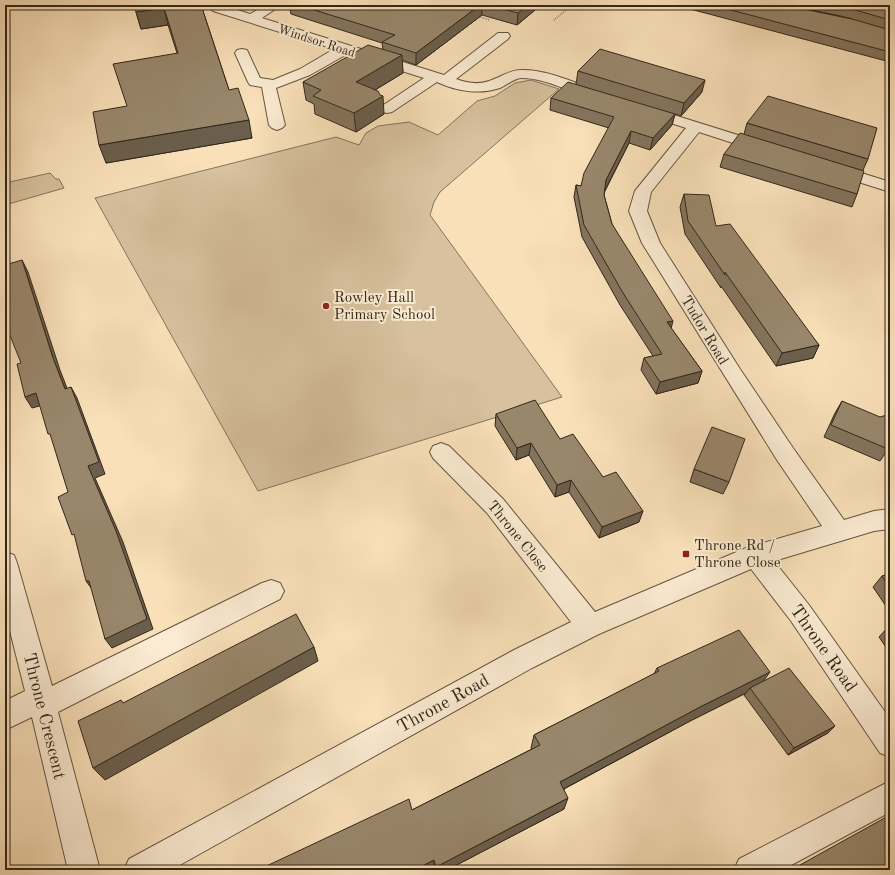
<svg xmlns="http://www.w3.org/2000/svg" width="895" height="875" font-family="'Old Standard TT',serif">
	<rect width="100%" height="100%" fill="#f9e0b9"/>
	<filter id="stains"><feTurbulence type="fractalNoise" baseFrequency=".005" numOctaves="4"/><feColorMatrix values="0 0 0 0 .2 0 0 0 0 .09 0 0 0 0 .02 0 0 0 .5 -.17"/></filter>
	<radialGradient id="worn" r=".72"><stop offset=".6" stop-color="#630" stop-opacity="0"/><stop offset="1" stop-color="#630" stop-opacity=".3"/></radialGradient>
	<!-- green -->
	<path fill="#d7c19e" stroke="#84745b" d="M531 80 559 89 440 192 434 202 430 215 562 397 258 491 95 198 336 137 359 145 366 133 378 126 409 122 438 135 477 101 495 96 515 83Z
		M50 173 56 179H59L64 188 5 205V183Z"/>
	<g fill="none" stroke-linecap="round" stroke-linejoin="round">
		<defs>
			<path id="minor" d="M207 5H222L250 14 266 5H281L262 18 444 75 498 33H508L510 36 508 39 456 79C467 83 478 85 489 81 500 78 509 70 521 70 545 69 576 83 598 91L600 94 598 97 593 98C570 93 547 78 522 78 514 78 507 85 500 88 479 95 456 91 437 82L392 112 387 113 382 112 380 109 382 106 424 78 347 54 310 75 276 88 285 125 282 128 277 130 272 128 269 125 262 87 250 85 248 82 235 53 237 50 242 49 247 50 260 78 273 80 300 69 334 49 213 11Z
				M645 106 770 145 772 148 770 151 764 153 699 132 651 192 647 211 660 243 740 369 793 448 844 520 874 511 890 509V529L874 531 774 561 809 605 890 719V757L880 753 791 621 751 569 599 634 532 668 171 870H124L129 859 514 650 571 622 487 513 433 458 430 452 433 446 441 443 449 446 503 499 595 612 746 548 822 526 777 460 642 243 629 211 635 191 686 128 640 113 638 110 640 107Z
				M833 164 890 182V192L827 172 825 169 827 166Z
				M5 552 14 555 17 563 52 686 262 583 271 580 280 583 284 591 280 599 58 712 100 870H68L32 717 5 730V701L25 691 5 611Z
				M890 781V812L782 870H734L739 859Z"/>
		</defs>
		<!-- minor casing -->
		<use href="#minor" stroke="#645540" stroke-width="2"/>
		<!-- path -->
		<path stroke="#322718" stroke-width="1.5" stroke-dasharray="0.5 1.5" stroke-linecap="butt" d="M477 16 490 20
			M554 20 572 5"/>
		<!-- minor -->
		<use href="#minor" fill="#fbebd2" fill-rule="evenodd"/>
	</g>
	<!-- wall -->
	<path fill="#84745d" stroke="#322718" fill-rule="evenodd" d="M201 5 229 90 252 138 106 163 177 53 168 25 141 29 136 12Z
		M289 5H541L517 25 482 15 416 65 402 60 403 73 375 90 384 114 356 132 315 114 314 104 306 100 303 82 383 49 382 43 291 14Z
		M675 5H890V62ZM787 5 791 6 841 16 852 19Z
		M578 71 702 92 681 116 675 114 672 125 650 150 629 143 605 191 604 195 612 224 671 328 702 371 698 383 656 394 641 370 644 358 653 356 620 305 582 237 574 197 576 185 581 186 609 128 550 110 551 98 576 84Z
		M747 123 868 159 863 170 857 194 852 207 720 167 724 154 744 134Z
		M684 194 716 226 819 345 813 358 776 366 721 286V288L685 234 680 207Z
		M842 401 888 449 880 461 824 437 835 413Z
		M496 414 560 439 603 477 639 522 599 538 569 492 555 497 529 455 516 460 495 426Z
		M694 469 729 482 723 494 690 482Z
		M890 574V612L873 587 882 576Z
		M889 626H890V653L879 637Z
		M657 668 764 680 828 733 788 755 744 695 746 693 692 720 564 789V809L447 870H435L412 810 532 749 531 748 534 735 654 674Z"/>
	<!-- shaded-wall -->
	<path fill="#6b5e4c" stroke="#322718" d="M480 5H482V15L416 65V53Z
		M528 5H541L517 25 518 13Z
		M164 8 168 25 141 29 136 12Z
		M402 55 403 73 358 100 356 82Z
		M705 80 702 92 681 116 684 103Z
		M383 96 384 114 356 132 354 113Z
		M675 114 672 125 650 150 653 138Z
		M249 120 252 138 106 163 99 145Z
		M631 131 629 143 604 192 606 180Z
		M22 260 28 272 60 370 72 401 65 389 53 358Z
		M673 321 670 333 667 322Z
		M819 345 813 358 776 366 782 353Z
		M702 371 698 383 656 394 660 382Z
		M71 387 77 398 105 474 95 478 123 542 153 629 112 648 105 639 88 466Z
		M36 393 43 405 32 408 25 397Z
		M531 443 529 455 516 460 517 448Z
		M571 480 569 492 555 497 557 485Z
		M643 511 639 522 599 538 602 527Z
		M86 581H89L94 592Z
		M314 647 318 661 105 780 93 768Z
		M770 672 760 686 750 688 746 693 692 720 556 793 560 782 700 707Z
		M835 726 828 733 788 755 794 748Z
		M568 798 564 809 447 870H436V867Z
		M434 860V869L432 870H414Z"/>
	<!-- building -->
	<path fill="#99876c" stroke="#322718" d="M134 5H201L229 90 238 88 249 120 99 145 93 112 127 106 113 64 178 53 164 8 136 12Z
		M298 5H480L416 53 382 42 395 35Z
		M487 5H528L518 13Z
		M712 5H784L852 19 890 30V52Z
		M837 5H890V20L845 7Z
		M368 45 402 55 356 82 378 91 380 95 383 96 354 113 313 96 321 90 303 82Z
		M600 49 705 80 684 103 578 71Z
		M568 82 675 114 653 138 631 131 606 180 604 195 612 224 673 321 667 322 702 371 660 382 644 358 662 354 623 293 584 225 576 185 581 186 584 173 614 117 551 98Z
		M768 96 877 128 868 159 747 123Z
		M740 133 864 171 857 194 724 154Z
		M684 194 709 195 716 226 730 224 819 345 782 353 725 272V275L688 221Z
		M22 260 53 358 65 389 71 387 99 462 88 466 116 531 147 619 105 639 89 581H86L74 534 72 535 58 497 68 492 50 434H48L36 393 25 397 17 364 21 363 5 323V265Z
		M535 400 560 439 573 434 603 477 616 472 643 511 602 527 571 480 557 485 531 443 517 448 496 414Z
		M842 401 880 417 890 414V443L888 449 831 425Z
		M712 427 745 439 729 482 694 469Z
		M890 574V588L882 576Z
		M296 614 314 647 93 768 78 721 121 700 123 703Z
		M739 630 770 672 700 707 560 782 568 798 436 867 434 860 414 870H258L409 799 412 810 540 745 534 735 659 671 657 668Z
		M789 668 835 726 794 748 750 688Z
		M890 815V867L885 870H791Z"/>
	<!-- markers -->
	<g fill="#8f2418" stroke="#fbebd2" stroke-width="1.5">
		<circle cx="326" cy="306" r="4"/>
		<rect x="682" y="550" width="8" height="8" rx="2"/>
	</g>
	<g text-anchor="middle" stroke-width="4" stroke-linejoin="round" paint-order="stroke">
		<!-- far-street labels -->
		<g font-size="13" fill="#322718" stroke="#fbebd2">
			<text transform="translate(317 40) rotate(18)" y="5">Windsor Road</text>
		</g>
		<!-- poi labels -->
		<g font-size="15" fill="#322718" stroke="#fbebd2" text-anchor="start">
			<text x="334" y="302">Rowley Hall<tspan x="334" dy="17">Primary School</tspan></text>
			<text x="694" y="550">Throne Rd /<tspan x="694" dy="17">Throne Close</tspan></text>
		</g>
		<!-- street labels -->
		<g font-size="15" fill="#322718" stroke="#fbebd2">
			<text transform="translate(705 330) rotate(59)" y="5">Tudor Road</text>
			<text transform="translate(518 536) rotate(51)" y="5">Throne Close</text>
		</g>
		<!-- near-street labels -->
		<g font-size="18" fill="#322718" stroke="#fbebd2">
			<text transform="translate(824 648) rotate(55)" y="6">Throne Road</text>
			<text transform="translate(443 703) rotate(-29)" y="6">Throne Road</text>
			<text transform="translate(45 716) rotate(76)" y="6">Throne Crescent</text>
		</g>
	</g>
	<!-- margin -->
	<rect width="895" height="875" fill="none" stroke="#f9e0b9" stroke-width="20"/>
	<rect x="6" y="6" width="883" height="863" fill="none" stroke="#322718" stroke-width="2"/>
	<rect x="10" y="10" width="875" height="855" fill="none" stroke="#322718"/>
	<rect width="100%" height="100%" filter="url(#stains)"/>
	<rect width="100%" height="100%" fill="url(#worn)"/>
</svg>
